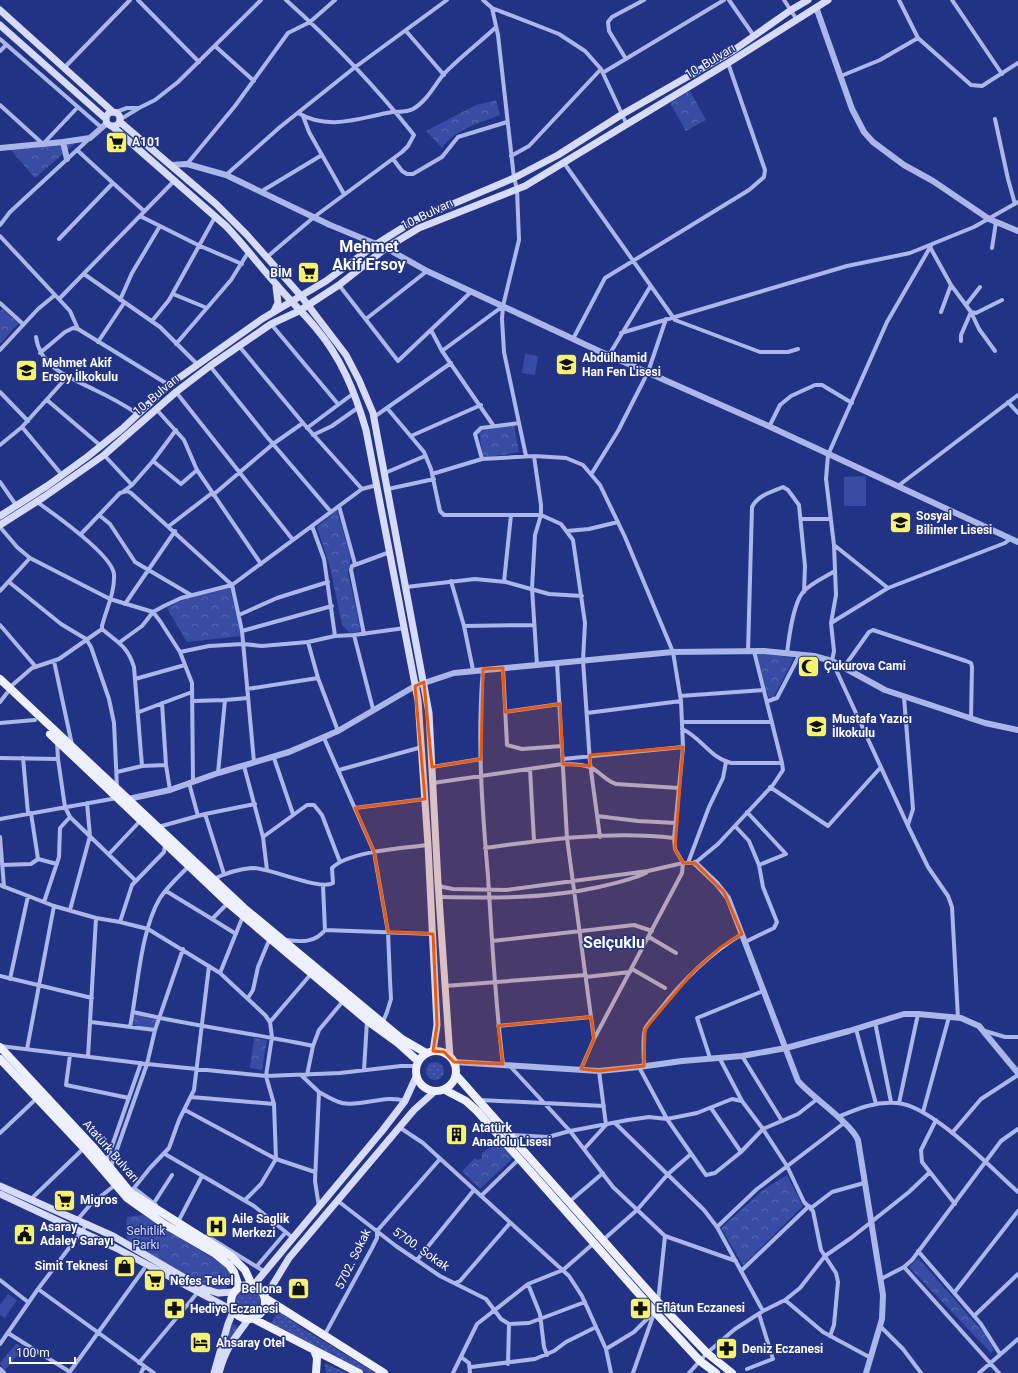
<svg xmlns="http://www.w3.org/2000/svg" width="1018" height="1373" font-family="Roboto,sans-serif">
	<defs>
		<pattern id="grass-dots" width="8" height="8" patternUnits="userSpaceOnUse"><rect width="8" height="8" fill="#394ca4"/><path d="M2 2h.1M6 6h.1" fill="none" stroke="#5767b2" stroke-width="1.8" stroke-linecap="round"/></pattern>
		<pattern id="forest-crowns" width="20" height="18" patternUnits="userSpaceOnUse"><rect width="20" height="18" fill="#394ca4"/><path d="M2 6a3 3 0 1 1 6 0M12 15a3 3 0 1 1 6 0" fill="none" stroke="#5767b2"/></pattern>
	</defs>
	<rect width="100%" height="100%" fill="#223385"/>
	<!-- grass -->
	<path fill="url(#grass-dots)" d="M426 1071a9 9 0 1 1 18 0a9 9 0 1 1-18 0Z
		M236 1301a12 12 0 1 1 24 0a12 12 0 1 1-24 0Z
		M277 1310 305 1330 376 1373H367L298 1338 270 1326Z
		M231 1323 239 1328 228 1341Z
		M325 1363 346 1373H326Z"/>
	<!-- forest -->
	<path fill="url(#forest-crowns)" d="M690 91 706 120 686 131 670 103Z
		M496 100 500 115C478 124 456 128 442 148L426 131 476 105Z
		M78 141 35 178 10 149Z
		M2 309 19 323 0 344V311Z
		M514 425 519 452 483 458 479 431Z
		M337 510 351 558 348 573 361 631 350 633 342 625 330 567 317 527Z
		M230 588 241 636 187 642 167 608 186 598Z
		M760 653 794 658 773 698 768 696 757 654Z
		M134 1014 157 1020 153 1028 133 1025Z
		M254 1038 267 1040 262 1070 250 1068Z
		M498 1142 514 1157 480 1189 462 1171 475 1158 478 1160 482 1158V1153Z
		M787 1175 803 1206 743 1265 721 1228 763 1190Z
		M143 1215 229 1268 236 1275 219 1298 135 1252C125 1241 125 1231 127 1217Z
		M918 1258 985 1334 994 1350 991 1353 909 1267Z
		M16 1344 24 1348 5 1370 0 1363Z"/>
	<!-- pitch -->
	<path fill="#394ca4" d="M525 354 538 356 535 375 522 373Z
		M866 476V506H844V477Z
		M8 1294 17 1300 5 1318 0 1315V1305Z"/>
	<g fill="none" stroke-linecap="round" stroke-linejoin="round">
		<!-- minor -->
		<path stroke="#abb7e9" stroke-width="4" d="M138 0 199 62
			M483 0 492 8 559 34 585 51 601 69 627 125
			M729 0 754 36
			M784 0 797 20
			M899 0 918 38 971 85 982 86 1018 63
			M952 0 1002 74
			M492 8 498 35 514 178 517 189 519 240 503 306 502 319 504 352 526 456
			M406 31 444 75
			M0 39 102 128
			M215 46 254 81
			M0 51 6 45
			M626 59 609 31 608 22 612 17 644 0
			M65 67 130 0
			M604 72 724 0
			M841 76 880 60 918 38
			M0 105 43 144 77 108
			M116 112 127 108H138
			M298 113C329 131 359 118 392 112 400 111 405 113 413 109 426 102 434 86 443 75 459 58 478 44 495 28
			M303 116 309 132 344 194
			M121 119 139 108 155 100 178 82 261 0
			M995 119 1008 179 1015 204
			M77 150 113 183
			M511 156 529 146 601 69
			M393 159 402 171 407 174H413L442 157 458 137 507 122
			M564 163 675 320 760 352H788L798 349
			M187 164 235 106 288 33 310 22 335 0
			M226 175 280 127 354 68 447 0
			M262 191 322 155
			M140 216 198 245 242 264
			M0 225 10 212 90 138
			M0 236 70 311 78 329
			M59 239 113 183 144 211
			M932 244 887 322 828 455 826 479 834 545 836 595 831 623 834 651 832 661 908 826 928 867 948 896 952 907 958 1018
			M930 247 951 285 971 312 979 329 995 351
			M992 248 996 222
			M267 257 314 217 402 152 408 146 414 135C375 86 332 41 286 0
			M84 274 160 327 198 365
			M339 285 398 361 472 291
			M173 294 207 308
			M59 299 174 181
			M120 300 132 273 160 226
			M0 303 23 324
			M966 305 980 287
			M941 312 951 285
			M366 319 427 271
			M152 321 169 300 215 217
			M271 324 338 404
			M431 330 442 351 493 425
			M621 333 847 266 910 253 974 227 1018 202
			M36 337C40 368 71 378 95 390 110 397 124 405 138 414
			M573 339 605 278 749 190 764 177 765 170 728 63
			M961 341V335L971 312 976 313 1002 300
			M98 342 124 303
			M176 344 231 280 249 251
			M239 346 303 423 362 489
			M0 350 38 309 55 295
			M442 351 503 306
			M40 353 65 332 73 328 78 329 169 385
			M609 355 650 287
			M210 366 267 437 331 512
			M0 392 28 421
			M176 392 293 540
			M47 400 101 446
			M1008 402 1018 413
			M387 408 424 452 431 469 440 511 444 515H541L561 524 573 540 585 623 583 660 590 763 600 837
			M156 409 184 440 197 470 261 564
			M374 417 451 363
			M22 427 62 475
			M769 427 780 405 791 396 815 385H822L852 403
			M307 428 354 393
			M313 435 332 426 359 407
			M411 436 481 405
			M0 445 22 427 67 377
			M104 455 132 485
			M534 456 541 505V515L535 535 532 588 537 665
			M482 459 475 434 481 428 519 423
			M153 461 176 430
			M385 473 425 456
			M592 473 618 431 648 372 666 319
			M432 474 482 459 534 456 566 458 583 465 600 485 625 537 673 652 681 701 683 747 674 838 675 849 683 863 682 873 594 1039
			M0 482 16 505
			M898 486 1018 395
			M388 489 434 479
			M124 491 132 485 153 461 181 484 197 470
			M213 495 273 444 303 423
			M37 502C54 514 114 556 114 575 115 592 106 610 102 626V629C118 643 127 645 134 667L142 766
			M339 506 355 564
			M99 515 110 524 135 562 191 595
			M801 519H831
			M169 526 212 493
			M312 526 324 559 335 636
			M0 527 17 547 30 558 110 599 153 612 160 621 180 652 192 683 193 781
			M567 531 589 529 618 522
			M81 534 120 493 127 491 131 493 232 585 242 631 254 762
			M834 545 888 588
			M451 581 464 626 473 670
			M9 582 61 624 86 639 91 647 109 699 114 723 117 787
			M504 582 511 515
			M406 587 475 579 506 582 549 594 582 596
			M0 591 30 558
			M125 604 175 531
			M239 615 277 598 328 582
			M831 623 888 588 1005 543 1010 539
			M0 625 36 667
			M464 626 534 625
			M242 631 332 606
			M364 634 351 570 352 566 390 552
			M354 635 373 709
			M120 642 142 626 153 612 164 606 181 598 232 585 362 489 377 485
			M308 642 318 678 338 731
			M754 651 782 763
			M180 652 209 646 243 644 262 646 308 642 335 636 354 635 405 628
			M748 652 752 507C758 495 772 492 783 487L788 490 799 505 805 566 804 592
			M787 653C789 637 793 604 803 592 811 583 825 577 835 571
			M54 661 72 745
			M557 663 567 838 594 1039 581 1069
			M844 667 869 632 873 630 966 661 971 663 972 667 971 718
			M503 668 507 745 522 749 562 746
			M483 669C477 738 482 808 488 876 492 939 495 1002 503 1064
			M135 679 185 665
			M9 688 32 668 59 659 102 629
			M247 689 318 678
			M680 696 764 690
			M904 697 913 809 908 825
			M193 701 225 700 248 698
			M768 701 777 698 800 654
			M0 702 7 693
			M162 703 166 765 170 790
			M139 712 192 692
			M505 712 560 704
			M587 713 681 701
			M682 722H772
			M0 723 35 720
			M324 738 374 852 388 932 390 980 391 999 387 1012 382 1024
			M57 742 58 759
			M0 758 58 759 65 807 70 817 135 880
			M23 758 28 813
			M274 758 293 814
			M563 759 683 747
			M244 766 263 837 267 870
			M432 767 481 759
			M530 769 534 841
			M339 770 422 747
			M117 772 142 766 166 765
			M218 773 225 700
			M189 783 198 816
			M433 783 563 764C573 764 584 764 592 768 601 773 606 781 616 784L679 788
			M770 787 828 826 881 767
			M355 808 425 799
			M747 812 786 854 759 865
			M205 814 224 874
			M597 816 638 821 676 823
			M0 819 117 798
			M735 826 749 841 759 865 763 887 777 922 774 928 745 942
			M158 827 205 814 255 804
			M0 837 4 887
			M263 837 307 805H314L322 815 340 862
			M485 848C548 839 612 831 674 838
			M109 854 141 820
			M38 859 57 864
			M688 863 709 807 723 778 726 762
			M2 865 31 864 38 859 31 813
			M214 879C226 873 239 869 252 868 271 868 320 891 333 883L332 868C349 851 404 848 428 845
			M0 885 54 906 96 918 120 922 148 929 220 973 265 1015 270 1022 272 1037 266 1076 274 1104 276 1159 261 1184 245 1200
			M438 886 453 889 506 890 648 871 683 863H695L718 844 773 785 783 770 782 763H731C710 758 701 737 682 729
			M166 891 212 919 228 903
			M440 897C496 898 544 899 599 887 616 883 631 880 646 873
			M44 902 59 857 60 828 70 817
			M70 910 90 836 87 803
			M212 919 236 934
			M120 922 132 885 164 852 165 845
			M325 930 433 934
			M649 937 676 953
			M286 940C301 942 315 943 325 930L323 886
			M492 941 634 925 652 931
			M632 969 665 988
			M220 973 243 916
			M0 976 92 998
			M586 977 630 972
			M10 979 28 896
			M445 986 586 975
			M248 998 253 990 258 967 270 938
			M133 1012C192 1026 253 1033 313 1046
			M91 1022 155 1030
			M270 1022 311 974
			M875 1022 891 1102
			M498 1026 591 1017
			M130 1027C138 988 140 932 160 898 168 886 179 876 189 866
			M856 1029 876 1104
			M985 1031 1005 1037H1018
			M0 1046 147 1064 266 1076 340 1073 401 1066H416
			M27 1049 54 906
			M70 1055 66 1085 129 1098
			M742 1056 782 1121
			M88 1057 96 918
			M719 1057 742 1101
			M710 1058 697 1018 763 991
			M509 1065 570 1131 613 1187 665 1236 736 1261
			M644 1066C644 1056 642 1039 645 1029 648 1023 654 1017 658 1012 682 981 709 954 742 934
			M639 1067 667 1119 706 1175 715 1173 741 1152 763 1129 798 1114 816 1100
			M364 1070 367 1021
			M301 1075 319 1092 315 1181 319 1207
			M307 1075 313 1046 319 1030 344 1000
			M319 1092C326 1096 334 1101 342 1103 363 1107 385 1094 405 1101
			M191 1097 274 1104
			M480 1100 604 1106
			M899 1103 918 1014
			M711 1108 741 1152
			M185 1110 276 1159 315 1172
			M923 1112 949 1017
			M838 1117C857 1109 875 1101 897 1103 931 1105 991 1168 1018 1192
			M936 1120 921 1150 922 1162 955 1204
			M615 1123 704 1210 717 1227 763 1311
			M399 1127 423 1143 569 1276 582 1296 606 1349 611 1373
			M0 1133 37 1098
			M952 1133 981 1099 1018 1075
			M512 1135 548 1137 570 1131 628 1120 649 1117 667 1119 697 1113 732 1099 742 1101 763 1129 787 1166 804 1202 813 1211 821 1250 836 1273 838 1282 834 1325 830 1336
			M584 1149 606 1125 599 1071
			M165 1154 254 1206 293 1238
			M106 1163 141 1063
			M110 1169 147 1064 155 1030 183 949
			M134 1188 156 1205
			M130 1193 150 1168 169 1148 179 1120 194 1090 209 966
			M481 1196 519 1159
			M30 1200 84 1148
			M338 1201 396 1246 440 1276 486 1299 501 1319 509 1324 529 1323 585 1302
			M569 1202 603 1173
			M154 1203 172 1175
			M811 1208 832 1192 864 1183
			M78 1219 90 1205 115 1185
			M179 1220 202 1176
			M717 1227 757 1189 844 1123
			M207 1236 265 1272
			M603 1240 637 1210 668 1174 691 1154
			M918 1251 981 1324 1000 1354
			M417 1260 474 1190
			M257 1266 286 1232
			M904 1267 999 1373
			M741 1271 809 1206
			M881 1279 904 1267 912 1260 1001 1141 1018 1129
			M0 1280 28 1302
			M455 1283 460 1281 510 1223
			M528 1284 540 1314 544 1347 547 1355
			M38 1289 154 1373
			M954 1293 1018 1211
			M785 1300 823 1332 871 1358
			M974 1316 1018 1274
			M880 1326 903 1349 921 1373
			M8 1333 70 1372
			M324 1336 372 1248 377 1238V1231L440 1159
			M0 1344 38 1289 88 1223
			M606 1349 634 1332 653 1313
			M461 1357 469 1363 470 1373
			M139 1363 198 1292
			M508 1364 509 1324
			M471 1367 535 1359 554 1351 566 1342 596 1327
			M747 1369 773 1359 759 1314
			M69 1373 144 1269
			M141 1373 144 1367
			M453 1373 477 1324 528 1284 563 1270 594 1243
			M633 1373 658 1302 665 1236
			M689 1373 707 1353 735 1329 763 1311 785 1300 800 1288 825 1256 851 1238 909 1192 929 1173
			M979 1373 1018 1339"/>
		<!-- tertiary -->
		<path stroke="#abb7e9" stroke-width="6" d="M816 7 852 109 864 132 873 142 904 165 933 181 989 219 1018 231
			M63 142 67 159
			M0 148 63 142 90 138 107 123
			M170 165 187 164 226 175 330 225 386 248 427 271 599 351 764 424 1018 542
			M128 799 170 790 218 773 289 752 338 731 415 686 454 673 673 652 764 651 814 656 832 661 885 690 985 723 1018 730
			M695 863 717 884 728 898 798 1081C813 1098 851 1123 858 1140L883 1295 882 1319 866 1373
			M454 1062 599 1071 639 1067 682 1061 742 1056 786 1048 849 1031 904 1014H918L961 1018 979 1026 1018 1073
			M0 1370 3 1373"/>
		<!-- secondary -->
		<path stroke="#d6dbf7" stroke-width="7" d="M0 10 113 112
			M0 25 106 119
			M106 119a7 7 0 1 1 14 0a7 7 0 1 1-14 0Z
			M120 122 216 204 247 235 301 296 346 355 359 380 373 413 429 713 438 883 450 1057
			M113 127 226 226C244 245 259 265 276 284 288 299 303 312 315 327 341 357 355 392 366 430L418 700 428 845 437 1025 433 1051
			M274 311 278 303 276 287
			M0 516 47 486 87 457 122 429 169 385 262 319 326 281 375 245 415 220 514 178 558 155 621 115 734 50 791 10 808 0
			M0 525 44 497 104 455 176 392 210 366 271 324 299 311 339 285 386 248 419 228 525 186 728 63 828 0
			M0 1186 113 1236 202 1288 218 1293 233 1292
			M0 1194 116 1248 232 1310
			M253 1286 382 1131 405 1101 416 1077
			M264 1295 272 1286 289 1258 414 1110 434 1092
			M214 1373 228 1324 233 1312
			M219 1373C226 1348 233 1340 248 1320"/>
		<!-- primary -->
		<path stroke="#eef0fe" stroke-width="8" d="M0 679 244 908 402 1039 426 1053
			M50 734 228 903 369 1022 398 1043 418 1061
			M0 1047 95 1149 131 1193 231 1256 245 1270 252 1285
			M416 1071a20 20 0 1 1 40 0a20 20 0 1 1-40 0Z
			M0 1059 84 1148 127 1198 164 1224 214 1253 229 1265 234 1272 239 1287
			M456 1075 658 1302 707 1353 732 1373
			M445 1090 466 1101 477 1111 654 1311 700 1361 716 1373
			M231 1302a17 17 0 1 1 34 0a17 17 0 1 1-34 0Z
			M265 1298 384 1373
			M254 1319 359 1373
			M314 1350 317 1358 316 1373"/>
	</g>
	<!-- marked area -->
	<path fill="#e8590c" fill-opacity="0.2" stroke="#e8590c" stroke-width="3" stroke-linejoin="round" d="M503 668 505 712 560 704 563 764 590 766V755L683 747 675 849 683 863H695L724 892 742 934 721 947 693 972 650 1023 645 1030 644 1066 599 1071 581 1069 594 1039 591 1017 498 1026 503 1064 454 1062 444 1052 433 1051 437 1025 433 934 388 932 374 852 355 808 425 799 415 686 424 682 432 767 481 759 483 669Z"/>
	<!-- icons -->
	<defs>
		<symbol id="supermarket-square" viewBox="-11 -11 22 22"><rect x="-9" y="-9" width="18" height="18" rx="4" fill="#f5f26d" stroke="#223385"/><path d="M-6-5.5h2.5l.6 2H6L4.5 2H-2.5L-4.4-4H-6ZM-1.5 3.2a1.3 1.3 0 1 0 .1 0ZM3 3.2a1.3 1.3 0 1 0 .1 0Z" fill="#111"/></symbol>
		<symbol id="university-square" viewBox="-11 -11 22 22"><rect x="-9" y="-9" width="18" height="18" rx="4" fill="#f5f26d" stroke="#223385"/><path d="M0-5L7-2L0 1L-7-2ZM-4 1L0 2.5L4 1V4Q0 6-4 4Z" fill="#111"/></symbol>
		<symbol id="school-square" viewBox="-11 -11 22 22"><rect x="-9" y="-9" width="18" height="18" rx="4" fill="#f5f26d" stroke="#223385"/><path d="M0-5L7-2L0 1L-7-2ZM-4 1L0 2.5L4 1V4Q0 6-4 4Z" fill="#111"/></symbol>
		<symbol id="mosque-square" viewBox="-11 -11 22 22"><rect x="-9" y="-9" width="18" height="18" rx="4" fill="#f5f26d" stroke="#223385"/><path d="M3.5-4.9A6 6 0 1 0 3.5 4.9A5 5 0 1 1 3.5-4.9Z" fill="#111"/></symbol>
		<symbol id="building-square" viewBox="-11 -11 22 22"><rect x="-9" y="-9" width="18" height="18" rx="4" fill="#f5f26d" stroke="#223385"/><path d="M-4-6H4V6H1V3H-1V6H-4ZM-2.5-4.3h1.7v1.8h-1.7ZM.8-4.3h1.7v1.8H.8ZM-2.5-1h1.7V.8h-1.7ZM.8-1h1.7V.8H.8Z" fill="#111"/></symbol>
		<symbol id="hospital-square" viewBox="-11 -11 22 22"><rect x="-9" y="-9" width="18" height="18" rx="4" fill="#f5f26d" stroke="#223385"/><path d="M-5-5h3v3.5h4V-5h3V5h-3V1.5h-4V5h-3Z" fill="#111"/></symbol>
		<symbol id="civic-square" viewBox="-11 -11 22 22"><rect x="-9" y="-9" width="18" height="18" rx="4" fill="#f5f26d" stroke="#223385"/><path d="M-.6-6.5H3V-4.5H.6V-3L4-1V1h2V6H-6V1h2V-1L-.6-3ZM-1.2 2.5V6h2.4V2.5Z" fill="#111"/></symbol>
		<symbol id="shop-square" viewBox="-11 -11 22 22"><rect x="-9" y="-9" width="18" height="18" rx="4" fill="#f5f26d" stroke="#223385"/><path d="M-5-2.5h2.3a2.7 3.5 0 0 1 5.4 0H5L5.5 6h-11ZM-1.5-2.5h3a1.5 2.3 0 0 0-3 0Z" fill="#111"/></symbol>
		<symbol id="pharmacy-square" viewBox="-11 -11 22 22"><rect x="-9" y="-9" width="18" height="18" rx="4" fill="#f5f26d" stroke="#223385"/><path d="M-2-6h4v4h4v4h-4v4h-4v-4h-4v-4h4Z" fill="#111"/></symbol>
		<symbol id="hotel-square" viewBox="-11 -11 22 22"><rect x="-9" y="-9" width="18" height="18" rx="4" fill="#f5f26d" stroke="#223385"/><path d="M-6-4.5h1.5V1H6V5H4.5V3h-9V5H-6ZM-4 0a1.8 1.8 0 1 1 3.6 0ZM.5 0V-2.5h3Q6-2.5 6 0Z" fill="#111"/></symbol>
	</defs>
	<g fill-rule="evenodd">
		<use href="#supermarket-square" x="104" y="130" width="25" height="25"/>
		<use href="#supermarket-square" x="296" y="260" width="25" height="25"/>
		<use href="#university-square" x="554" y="352" width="25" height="25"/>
		<use href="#school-square" x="14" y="358" width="25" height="25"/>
		<use href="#university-square" x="888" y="510" width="25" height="25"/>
		<use href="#mosque-square" x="796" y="654" width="25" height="25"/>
		<use href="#school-square" x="804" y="714" width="25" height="25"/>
		<use href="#building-square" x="444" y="1122" width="25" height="25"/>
		<use href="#supermarket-square" x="52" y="1188" width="25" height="25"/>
		<use href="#hospital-square" x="204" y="1214" width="25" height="25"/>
		<use href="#civic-square" x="12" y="1222" width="25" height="25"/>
		<use href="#shop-square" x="112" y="1254" width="25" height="25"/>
		<use href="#supermarket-square" x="142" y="1268" width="25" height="25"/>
		<use href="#shop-square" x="286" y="1276" width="25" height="25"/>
		<use href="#pharmacy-square" x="628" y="1296" width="25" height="25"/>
		<use href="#pharmacy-square" x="162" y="1296" width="25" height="25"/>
		<use href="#hotel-square" x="188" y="1330" width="25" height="25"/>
		<use href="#pharmacy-square" x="714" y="1336" width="25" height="25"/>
	</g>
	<g text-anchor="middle" stroke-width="3" stroke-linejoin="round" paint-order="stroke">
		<!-- street labels -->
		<g font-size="12" fill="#fff" stroke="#223385">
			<text transform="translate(710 61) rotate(-31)" y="4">10. Bulvarı</text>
			<text transform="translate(427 214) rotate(-26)" y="4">10. Bulvarı</text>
			<text transform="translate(156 395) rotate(-40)" y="4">10. Bulvarı</text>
			<text transform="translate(111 1151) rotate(49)" y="4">Atatürk Bulvarı</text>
			<text transform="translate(421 1249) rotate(35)" y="4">5700. Sokak</text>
			<text transform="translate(353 1259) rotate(-64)" y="4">5702. Sokak</text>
		</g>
		<!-- poi labels -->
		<g font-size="12" font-weight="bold" fill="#fff" stroke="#223385" text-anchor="start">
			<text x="132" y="146">A101</text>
			<text x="292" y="277" text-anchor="end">BİM</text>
			<text x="582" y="362">Abdülhamid<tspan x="582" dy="14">Han Fen Lisesi</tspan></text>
			<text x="42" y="367">Mehmet Akif<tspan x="42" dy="14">Ersoy İlkokulu</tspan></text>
			<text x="916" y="520">Sosyal<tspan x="916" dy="14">Bilimler Lisesi</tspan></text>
			<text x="824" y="670">Çukurova Cami</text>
			<text x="832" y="723">Mustafa Yazıcı<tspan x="832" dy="14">İlkokulu</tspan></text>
			<text x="472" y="1132">Atatürk<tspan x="472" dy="14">Anadolu Lisesi</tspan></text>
			<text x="80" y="1204">Migros</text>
			<text x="232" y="1223">Aile Saglik<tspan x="232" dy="14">Merkezi</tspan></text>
			<text x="40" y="1231">Asaray<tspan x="40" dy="14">Adaley Sarayı</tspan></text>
			<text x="108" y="1270" text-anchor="end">Simit Teknesi</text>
			<text x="170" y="1285">Nefes Tekel</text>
			<text x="282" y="1293" text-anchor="end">Bellona</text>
			<text x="656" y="1312">Eflâtun Eczanesi</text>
			<text x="190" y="1313">Hediye Eczanesi</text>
			<text x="216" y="1347">Ahsaray Otel</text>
			<text x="742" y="1353">Deniz Eczanesi</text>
		</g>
		<!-- park labels -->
		<g font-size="12" fill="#cfd7f7" stroke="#223385">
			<text x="146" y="1235">Sehitlik<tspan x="146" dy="14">Parkı</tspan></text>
		</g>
		<!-- district labels -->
		<g font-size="16" font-weight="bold" fill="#fff" stroke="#223385">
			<text x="369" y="252">Mehmet<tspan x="369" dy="18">Akif Ersoy</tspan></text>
			<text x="614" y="948">Selçuklu</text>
		</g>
	</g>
	<!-- scale -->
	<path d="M10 1357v6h65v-6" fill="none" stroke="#ffffff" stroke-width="2"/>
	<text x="16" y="1357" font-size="12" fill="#ffffff" stroke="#223385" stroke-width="3" paint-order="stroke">100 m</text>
</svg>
